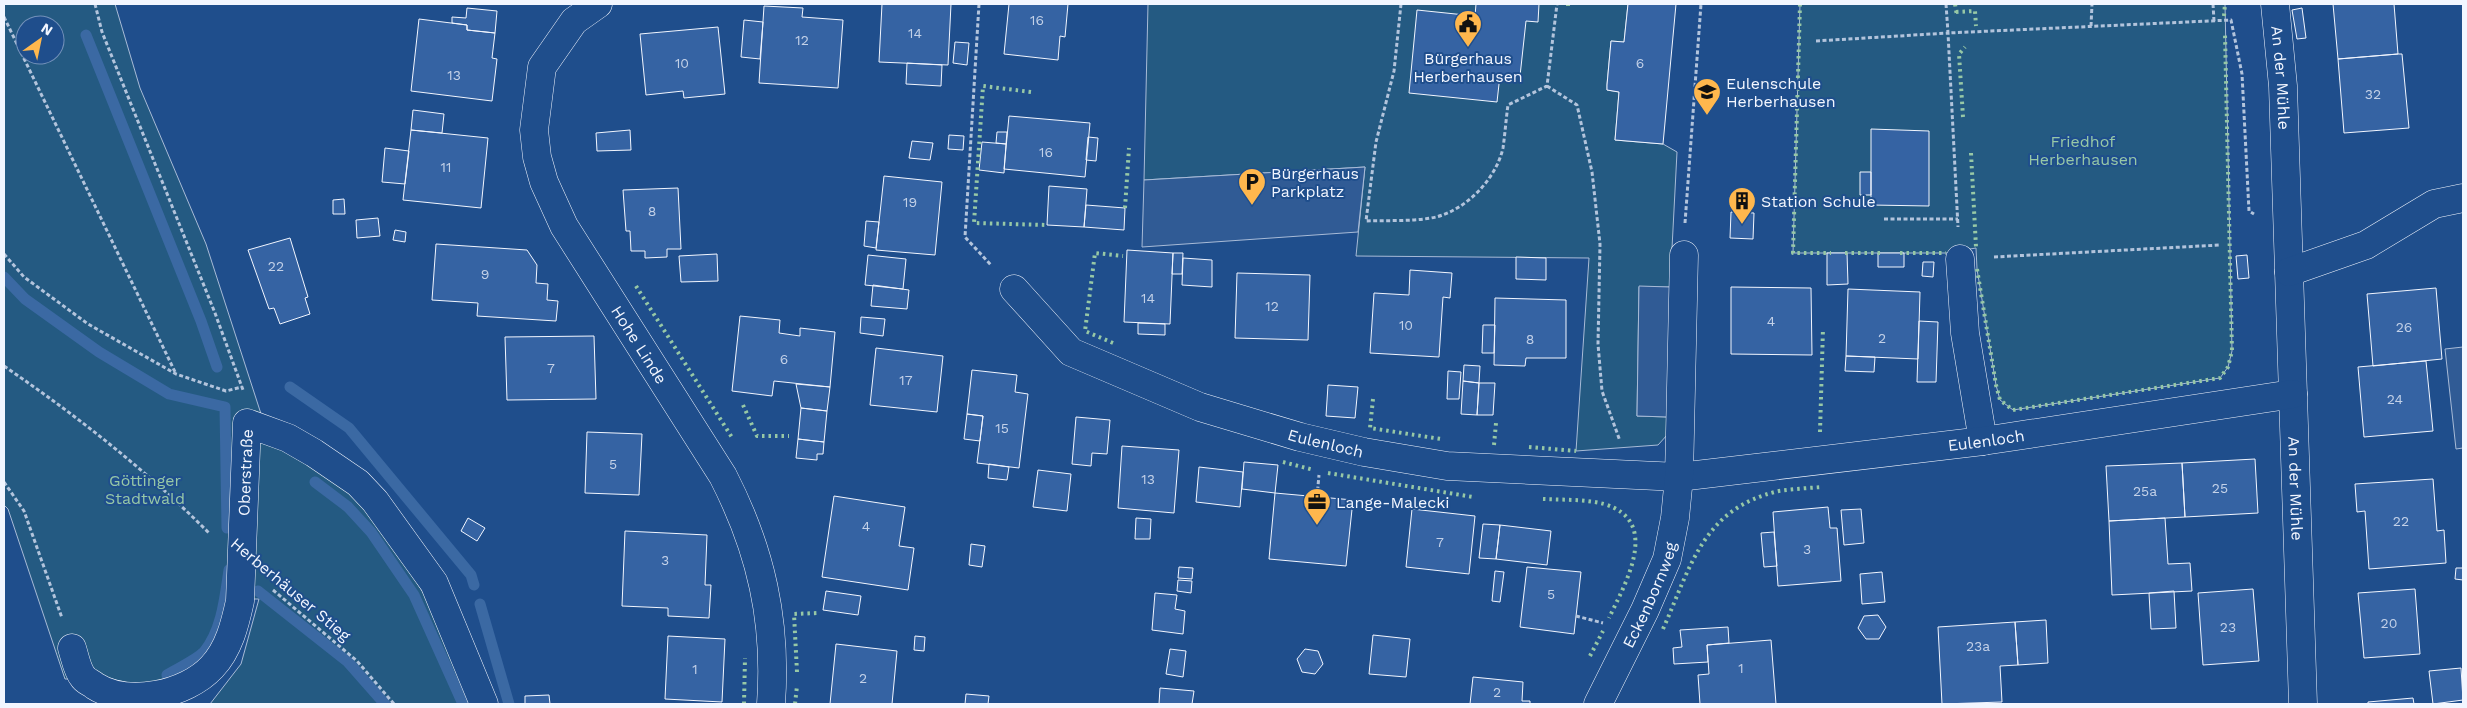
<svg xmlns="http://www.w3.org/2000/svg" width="2467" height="708" font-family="'Work Sans',sans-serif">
	<rect width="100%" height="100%" fill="#1f4e8c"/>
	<!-- green -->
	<path fill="#245a82" stroke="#a8bbd7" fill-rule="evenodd" d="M4 4H115L140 88 206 244 263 420 348 490 380 524 424 594 471 704H210L241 664 259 599H230L217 640 193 669 158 683H130L107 678 65 679 8 509 4 505ZM25 25H55V55H25Z
		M1148 4H1628L1624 42 1611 41 1607 84V90L1619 92 1615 140 1663 144 1677 152 1670 287H1639L1637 416 1668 417V434L1658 445 1576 451 1589 258 1356 256 1365 167 1144 180Z
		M1800 4H2225L2232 351 2228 367 2220 378 2013 410 2000 400 1996 385 1977 269 1976 248 1946 253H1793Z"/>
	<!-- parking -->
	<path fill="#305b95" stroke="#a8bbd7" d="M1365 167 1358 232 1142 247 1144 180Z
		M1639 286 1670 287 1668 417 1637 416Z
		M2463 347V448L2456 449 2445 349Z"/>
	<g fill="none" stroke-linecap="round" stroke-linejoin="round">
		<!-- stream -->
		<path stroke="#3b69a3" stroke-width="11" d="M86 35 201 321 217 367
			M4 277 25 299 99 352 169 394 225 407 227 528
			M290 387 349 428 471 575 474 585
			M315 482 348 507 371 532 414 595 463 704
			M258 591 348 662 385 704
			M480 604 509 704
			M167 675C178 668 195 661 204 652 222 630 225 597 229 570"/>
	</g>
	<!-- building -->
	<path fill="#3563a3" stroke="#f2f6ff" d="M882 4H951L948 65 879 62Z
		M1009 4H1068L1065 37 1060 36 1058 60 1004 54Z
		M1476 4H1539L1538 22 1526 21 1520 76 1500 75 1497 102 1409 93 1417 10 1475 16Z
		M1628 4H1676L1663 144 1615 140 1619 92 1607 90V85L1611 41 1624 42Z
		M2333 4H2394L2398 54 2338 59Z
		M764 6 803 8 802 17 843 20 838 88 759 83Z
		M467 8 497 11 495 33 467 30V25L452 23V17L466 18Z
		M2302 8 2306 38 2297 39 2292 10Z
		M419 19 467 25V30L495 33 492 58 497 59 492 101 411 91Z
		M744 20 763 22 760 59 741 57Z
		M718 27 725 94 684 98 683 91 646 95 640 34Z
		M955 42 969 43 967 65 953 63Z
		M2398 54H2402L2409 128 2344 133 2338 59Z
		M907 63 942 65 941 86 906 84Z
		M413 110 444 114 442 133 411 130Z
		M1009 116 1090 123 1085 177 1004 169Z
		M1871 129 1929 131V206L1871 205Z
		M411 130 488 138 481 208 403 200Z
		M630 130 631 150 597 151 596 133Z
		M997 132H1007L1006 144 996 143Z
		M949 135 964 136 963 150 948 149Z
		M1088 137 1098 138 1096 161 1086 160Z
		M912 141 933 143 930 160 909 158Z
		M982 142 1006 144 1004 173 979 170Z
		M385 148 409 151 405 184 382 182Z
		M1860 172H1871V195H1860Z
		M884 176 942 182 935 255 876 250Z
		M1049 186 1087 189 1084 227 1047 225Z
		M678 188 681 249H667V257L645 258V251H631L630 231H626L623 190Z
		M344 199 345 214H333V200Z
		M1086 205 1125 208 1124 230 1084 227Z
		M1731 212 1754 213 1753 239 1730 238Z
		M378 218 380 236 357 238 356 220Z
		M866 221 879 222 876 248 864 246Z
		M395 230 406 232 405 242 393 240Z
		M290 238 308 297 305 298 310 314 280 324 274 308 269 309 248 250Z
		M436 244 527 250 537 265 536 283 548 284 547 300 558 301 556 321 477 316 478 303 432 300Z
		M1127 250 1173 253 1170 324 1124 322Z
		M1173 253H1183L1182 274H1172Z
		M1827 253H1847L1848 284 1827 285Z
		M1878 253H1904V267H1878Z
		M717 254 718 281 681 282 679 256Z
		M868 255 906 259 903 289 865 285Z
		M2247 255 2249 278 2238 279 2236 256Z
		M1516 257 1546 258V280L1516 279Z
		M1183 258 1212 260V287L1182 285Z
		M1923 262H1934L1933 277 1922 276Z
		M1410 270 1452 273 1450 298 1443 297 1439 357 1370 353 1374 293 1409 295Z
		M1237 273 1310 275 1308 340 1235 338Z
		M873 285 909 290 907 309 871 306Z
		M1731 287 1811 288 1812 355 1731 354Z
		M2436 288 2442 359 2373 366 2367 294Z
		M1848 289 1920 292 1918 359 1846 356Z
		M1495 298 1566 300V358H1526L1525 366 1494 365Z
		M740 316 780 320 779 333 800 336V328L835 332 830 387 774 381 772 396 732 391Z
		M861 317 885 319 883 336 860 333Z
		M1919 321 1938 322 1936 382H1917Z
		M1138 323 1165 324V335L1138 334Z
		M1483 325H1495L1494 353H1482Z
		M594 336 596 399 507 400 505 337Z
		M876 348 943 356 937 412 870 405Z
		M1846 356 1875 357 1874 372 1845 371Z
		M2426 361 2433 431 2364 437 2358 367Z
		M1464 365 1480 366 1479 383 1463 381Z
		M972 370 1017 375 1015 392 1028 394 1019 468 977 463 983 416 967 414Z
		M1448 371 1461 372 1459 399H1447Z
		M1463 381 1479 383 1477 415 1461 414Z
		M1479 383H1495L1493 415H1477Z
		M796 384 830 387 827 411 801 408Z
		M1328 385 1358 387 1355 418 1326 416Z
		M801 408 827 411 824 442 798 439Z
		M967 414 983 416 980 441 964 439Z
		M1076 417 1110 420 1107 454 1092 453 1091 466 1072 464Z
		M587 432 642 434 639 495 585 493Z
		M798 439 824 442 823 454H817V460L796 458Z
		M1122 446 1179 450 1174 513 1118 508Z
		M2255 459 2258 513 2185 517 2182 463Z
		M1244 462 1278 465 1275 493 1242 489Z
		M2182 463 2185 517 2109 521 2106 466Z
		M989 464 1009 467 1007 480 988 478Z
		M1199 467 1243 472 1240 507 1196 502Z
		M1038 470 1071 474 1067 511 1033 507Z
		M2433 479 2437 531 2444 530 2446 563 2369 569 2365 511 2357 512 2355 484Z
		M1275 493 1353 500 1346 566 1269 559Z
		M834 496 905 507 899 546 914 548 908 590 822 577Z
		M1828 507 1830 528H1837L1841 581 1778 586 1773 512Z
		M1412 509 1475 516 1469 574 1406 567Z
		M1861 509 1864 543 1844 545 1841 510Z
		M468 518 485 528 477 541 461 531Z
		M1136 518 1151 519 1150 539H1135Z
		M2165 518 2168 564 2190 563 2192 591 2112 595 2109 521Z
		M1483 524 1500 525 1496 559 1479 558Z
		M1500 525 1551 531 1547 565 1496 559Z
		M625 531 707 535 705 585H711L709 618 668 616V608L622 606Z
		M1774 532 1777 566 1764 567 1761 533Z
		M971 544 985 546 982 567 969 565Z
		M1179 567 1193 568 1192 579 1178 578Z
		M1527 567 1581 572 1574 634 1520 627Z
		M2456 568H2463V580L2455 579Z
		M1495 571 1504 572 1500 602 1492 601Z
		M1882 572 1885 602 1862 604 1860 574Z
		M1178 580 1192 581 1191 593 1177 591Z
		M2253 589 2259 661 2203 665 2198 593Z
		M2415 589 2420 654 2364 658 2358 593Z
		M826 591 861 596 858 615 823 610Z
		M2174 591 2176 628 2151 629 2149 593Z
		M1155 593 1177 595 1175 609 1185 611 1183 634 1152 630Z
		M1878 615 1886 627 1879 639H1866L1858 628 1864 616Z
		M2046 620 2048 663 2018 665 2015 622Z
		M2015 622 2018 665 2000 666 2002 702 1942 704 1938 627Z
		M1728 627 1729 643 1707 645 1708 662 1674 664 1673 648 1682 647 1680 630Z
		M1373 635 1410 639 1406 677 1369 674Z
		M668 636 725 639 722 702 665 699Z
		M915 636 925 637 924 651 914 650Z
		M1771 640 1776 704H1700L1698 675 1709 674 1707 645Z
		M836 644 897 651 892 704H830Z
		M1170 649 1186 651 1183 677 1166 674Z
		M1305 649 1318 651 1323 664 1315 674 1302 672 1297 659Z
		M2461 668 2463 700 2433 704 2429 671Z
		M1473 677 1523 682 1522 701H1530V704H1470Z
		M1160 688 1194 691 1192 704H1159Z
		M966 694 989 696 988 704H965Z
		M549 695 550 704H525V696Z
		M2413 698 2414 704H2368V702Z"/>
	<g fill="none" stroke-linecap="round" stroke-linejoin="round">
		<defs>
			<g id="minor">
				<path id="s1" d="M598 4 574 21 542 67 534 130 537 157 544 182 564 226 723 476C761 550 777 621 771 704"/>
				<path id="s2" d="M2275 4 2283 86 2303 704"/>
				<path d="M1960 259 1965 333 1983 441"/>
				<path d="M2289 272 2366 245 2434 204 2463 198"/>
				<path id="s3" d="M1014 289 1071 352 1200 407 1300 437 1364 452 1447 466 1679 477 1983 441 2293 394"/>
				<path id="s4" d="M72 648C75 657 77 670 83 677 85 681 92 683 95 686 128 707 186 695 212 667 229 649 235 624 240 601L247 423 288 438 314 453 358 483 375 501 434 583 484 704"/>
				<path id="s5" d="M1598 704 1645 610 1667 559 1675 518 1679 477 1684 255"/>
			</g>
		</defs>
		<!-- minor casing -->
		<use href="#minor" stroke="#f2f6ff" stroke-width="29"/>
		<!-- path -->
		<path stroke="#b3c4dc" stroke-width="3" stroke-dasharray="4 2.5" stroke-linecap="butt" d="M95 4 102 32 215 313 243 390
			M979 4 965 237 991 265
			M1401 4 1394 71 1376 142 1366 221C1389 220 1413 222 1436 217 1467 209 1496 179 1503 148 1505 134 1506 119 1508 105L1547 86 1557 4
			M1946 4 1948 33 2231 20 2242 74 2249 211 2254 214
			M2213 4 2214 21
			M4 17 176 374
			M2091 26 2092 4
			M1816 41 1948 33 1958 227
			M1547 86 1577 105 1592 172 1600 244 1598 344 1602 391 1620 441
			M1884 219H1958
			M1685 223 1701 4
			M4 254 24 277 88 324 176 374 226 391 242 387
			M1994 257 2220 245
			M4 366C77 416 146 470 209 533
			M4 482 24 511 62 618
			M1317 497 1319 475
			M273 590 357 661 394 704
			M1576 616 1603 623"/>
		<!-- minor -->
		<use href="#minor" stroke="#1f4e8c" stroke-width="28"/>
		<!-- hedge -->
		<path stroke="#97c8a6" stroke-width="4" stroke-dasharray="2.5 4" stroke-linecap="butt" d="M1800 4 1793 253H1831
			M1955 4 1957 16
			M1568 6V4
			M1956 12 1975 11 1976 26
			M2224 16 2225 4
			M1031 92 983 86 974 223 1047 225
			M1963 117 1959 54 1965 47
			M1971 153 1976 247
			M1125 208 1129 148
			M1845 253H1881
			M1900 253H1946
			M1977 269 1996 385 2000 400 2013 410 2220 378 2228 367 2232 351 2225 34
			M636 286 733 439
			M1113 343 1085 331 1095 253 1123 256
			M1373 399 1370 428 1441 439
			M743 405 757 436H789
			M1820 432 1823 328
			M1494 445 1496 423
			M1529 447 1576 451
			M1283 462 1314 470
			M1328 473 1473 497
			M1543 499C1563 500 1585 499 1604 504 1662 521 1625 584 1609 618
			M1663 629C1691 566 1703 508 1779 491 1793 489 1808 488 1822 487
			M1590 656 1603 631
			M797 672 794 614 817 613
			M744 704 745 658
			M795 704 797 686"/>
	</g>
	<!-- icons -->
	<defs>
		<symbol id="civic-pin" viewBox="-11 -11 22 30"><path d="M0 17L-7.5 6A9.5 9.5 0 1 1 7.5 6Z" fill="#ffb74d" stroke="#1f4e8c"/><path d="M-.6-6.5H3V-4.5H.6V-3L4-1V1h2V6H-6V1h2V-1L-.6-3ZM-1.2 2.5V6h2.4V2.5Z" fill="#111"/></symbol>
		<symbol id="school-pin" viewBox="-11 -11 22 30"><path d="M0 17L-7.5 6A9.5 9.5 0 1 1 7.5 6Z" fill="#ffb74d" stroke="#1f4e8c"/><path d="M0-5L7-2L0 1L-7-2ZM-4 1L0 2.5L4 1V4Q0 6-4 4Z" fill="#111"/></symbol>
		<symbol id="parking-pin" viewBox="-11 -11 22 30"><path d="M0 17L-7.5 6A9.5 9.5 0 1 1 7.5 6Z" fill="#ffb74d" stroke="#1f4e8c"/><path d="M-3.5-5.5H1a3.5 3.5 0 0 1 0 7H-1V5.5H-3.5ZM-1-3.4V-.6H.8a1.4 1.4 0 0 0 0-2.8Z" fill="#111"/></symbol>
		<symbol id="building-pin" viewBox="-11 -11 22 30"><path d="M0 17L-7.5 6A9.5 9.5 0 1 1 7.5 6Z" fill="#ffb74d" stroke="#1f4e8c"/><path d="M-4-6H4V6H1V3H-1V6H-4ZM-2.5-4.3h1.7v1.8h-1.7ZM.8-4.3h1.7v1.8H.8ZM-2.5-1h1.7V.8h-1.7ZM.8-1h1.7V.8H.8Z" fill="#111"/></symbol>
		<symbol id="office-pin" viewBox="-11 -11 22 30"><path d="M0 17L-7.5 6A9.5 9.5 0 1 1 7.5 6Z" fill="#ffb74d" stroke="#1f4e8c"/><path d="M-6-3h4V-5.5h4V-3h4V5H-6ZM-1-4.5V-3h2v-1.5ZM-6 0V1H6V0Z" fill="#111"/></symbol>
	</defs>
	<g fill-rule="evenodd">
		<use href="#civic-pin" x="1452" y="8" width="32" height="43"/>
		<use href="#school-pin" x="1691" y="76" width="32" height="43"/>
		<use href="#parking-pin" x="1236" y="166" width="32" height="43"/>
		<use href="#building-pin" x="1726" y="185" width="32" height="43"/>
		<use href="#office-pin" x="1301" y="486" width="32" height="43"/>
	</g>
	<g text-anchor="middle" stroke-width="4" stroke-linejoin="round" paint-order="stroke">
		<!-- number labels -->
		<g font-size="14" fill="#c3d1e8">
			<text x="1037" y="25">16</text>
			<text x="915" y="38">14</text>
			<text x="802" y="45">12</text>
			<text x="682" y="68">10</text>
			<text x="1640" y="68">6</text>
			<text x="454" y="80">13</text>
			<text x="2373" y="99">32</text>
			<text x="1046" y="157">16</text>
			<text x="446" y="172">11</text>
			<text x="910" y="207">19</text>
			<text x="652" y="216">8</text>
			<text x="276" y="271">22</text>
			<text x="485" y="279">9</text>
			<text x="1148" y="303">14</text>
			<text x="1272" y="311">12</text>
			<text x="1771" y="326">4</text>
			<text x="1406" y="330">10</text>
			<text x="2404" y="332">26</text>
			<text x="1882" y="343">2</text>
			<text x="1530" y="344">8</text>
			<text x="784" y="364">6</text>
			<text x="551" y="373">7</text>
			<text x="906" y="385">17</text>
			<text x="2395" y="404">24</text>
			<text x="1002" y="433">15</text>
			<text x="613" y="469">5</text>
			<text x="1148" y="484">13</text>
			<text x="2220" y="493">25</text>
			<text x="2145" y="496">25a</text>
			<text x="2401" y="526">22</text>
			<text x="866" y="531">4</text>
			<text x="1440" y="547">7</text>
			<text x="1807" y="554">3</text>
			<text x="665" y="565">3</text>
			<text x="1551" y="599">5</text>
			<text x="2389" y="628">20</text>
			<text x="2228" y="632">23</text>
			<text x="1978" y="651">23a</text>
			<text x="1741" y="673">1</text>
			<text x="695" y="674">1</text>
			<text x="863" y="683">2</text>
			<text x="1497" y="697">2</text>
		</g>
		<!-- poi labels -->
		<g font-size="16" fill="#f2f6ff" stroke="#1f4e8c" text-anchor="start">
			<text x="1468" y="64" text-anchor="middle">Bürgerhaus<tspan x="1468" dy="18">Herberhausen</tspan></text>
			<text x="1726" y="89">Eulenschule<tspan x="1726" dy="18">Herberhausen</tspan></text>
			<text x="1271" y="179">Bürgerhaus<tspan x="1271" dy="18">Parkplatz</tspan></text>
			<text x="1761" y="207">Station Schule</text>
			<text x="1336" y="508">Lange-Malecki</text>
		</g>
		<!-- street labels -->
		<g font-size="16" fill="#f2f6ff" stroke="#1f4e8c">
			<text dy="6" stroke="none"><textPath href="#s2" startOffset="74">An der Mühle</textPath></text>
			<text dy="6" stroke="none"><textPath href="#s1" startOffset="391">Hohe Linde</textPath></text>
			<text dy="6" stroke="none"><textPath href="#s3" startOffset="1021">Eulenloch</textPath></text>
			<text dy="6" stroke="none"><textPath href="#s3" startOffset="356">Eulenloch</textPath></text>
			<text dy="6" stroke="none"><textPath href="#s4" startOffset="374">Oberstraße</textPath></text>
			<text dy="6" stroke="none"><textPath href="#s2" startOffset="485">An der Mühle</textPath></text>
			<text transform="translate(291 589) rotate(40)" y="6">Herberhäuser Stieg</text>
			<text dy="6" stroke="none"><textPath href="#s5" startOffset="121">Eckenbornweg</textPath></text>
		</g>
		<!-- park labels -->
		<g font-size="16" fill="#97c8a6" stroke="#1f4e8c">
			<text x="2083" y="147">Friedhof<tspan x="2083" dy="18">Herberhausen</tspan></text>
			<text x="145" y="486">Göttinger<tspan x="145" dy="18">Stadtwald</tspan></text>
		</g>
	</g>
	<!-- border -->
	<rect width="2467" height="708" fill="none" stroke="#f2f6ff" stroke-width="10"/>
	<!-- north arrow -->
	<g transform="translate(40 40) rotate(33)"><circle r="24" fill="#1f4e8c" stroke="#7391ba"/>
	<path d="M0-4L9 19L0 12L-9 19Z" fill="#ffb74d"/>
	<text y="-8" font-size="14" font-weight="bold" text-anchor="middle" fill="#f2f6ff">N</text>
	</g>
</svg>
